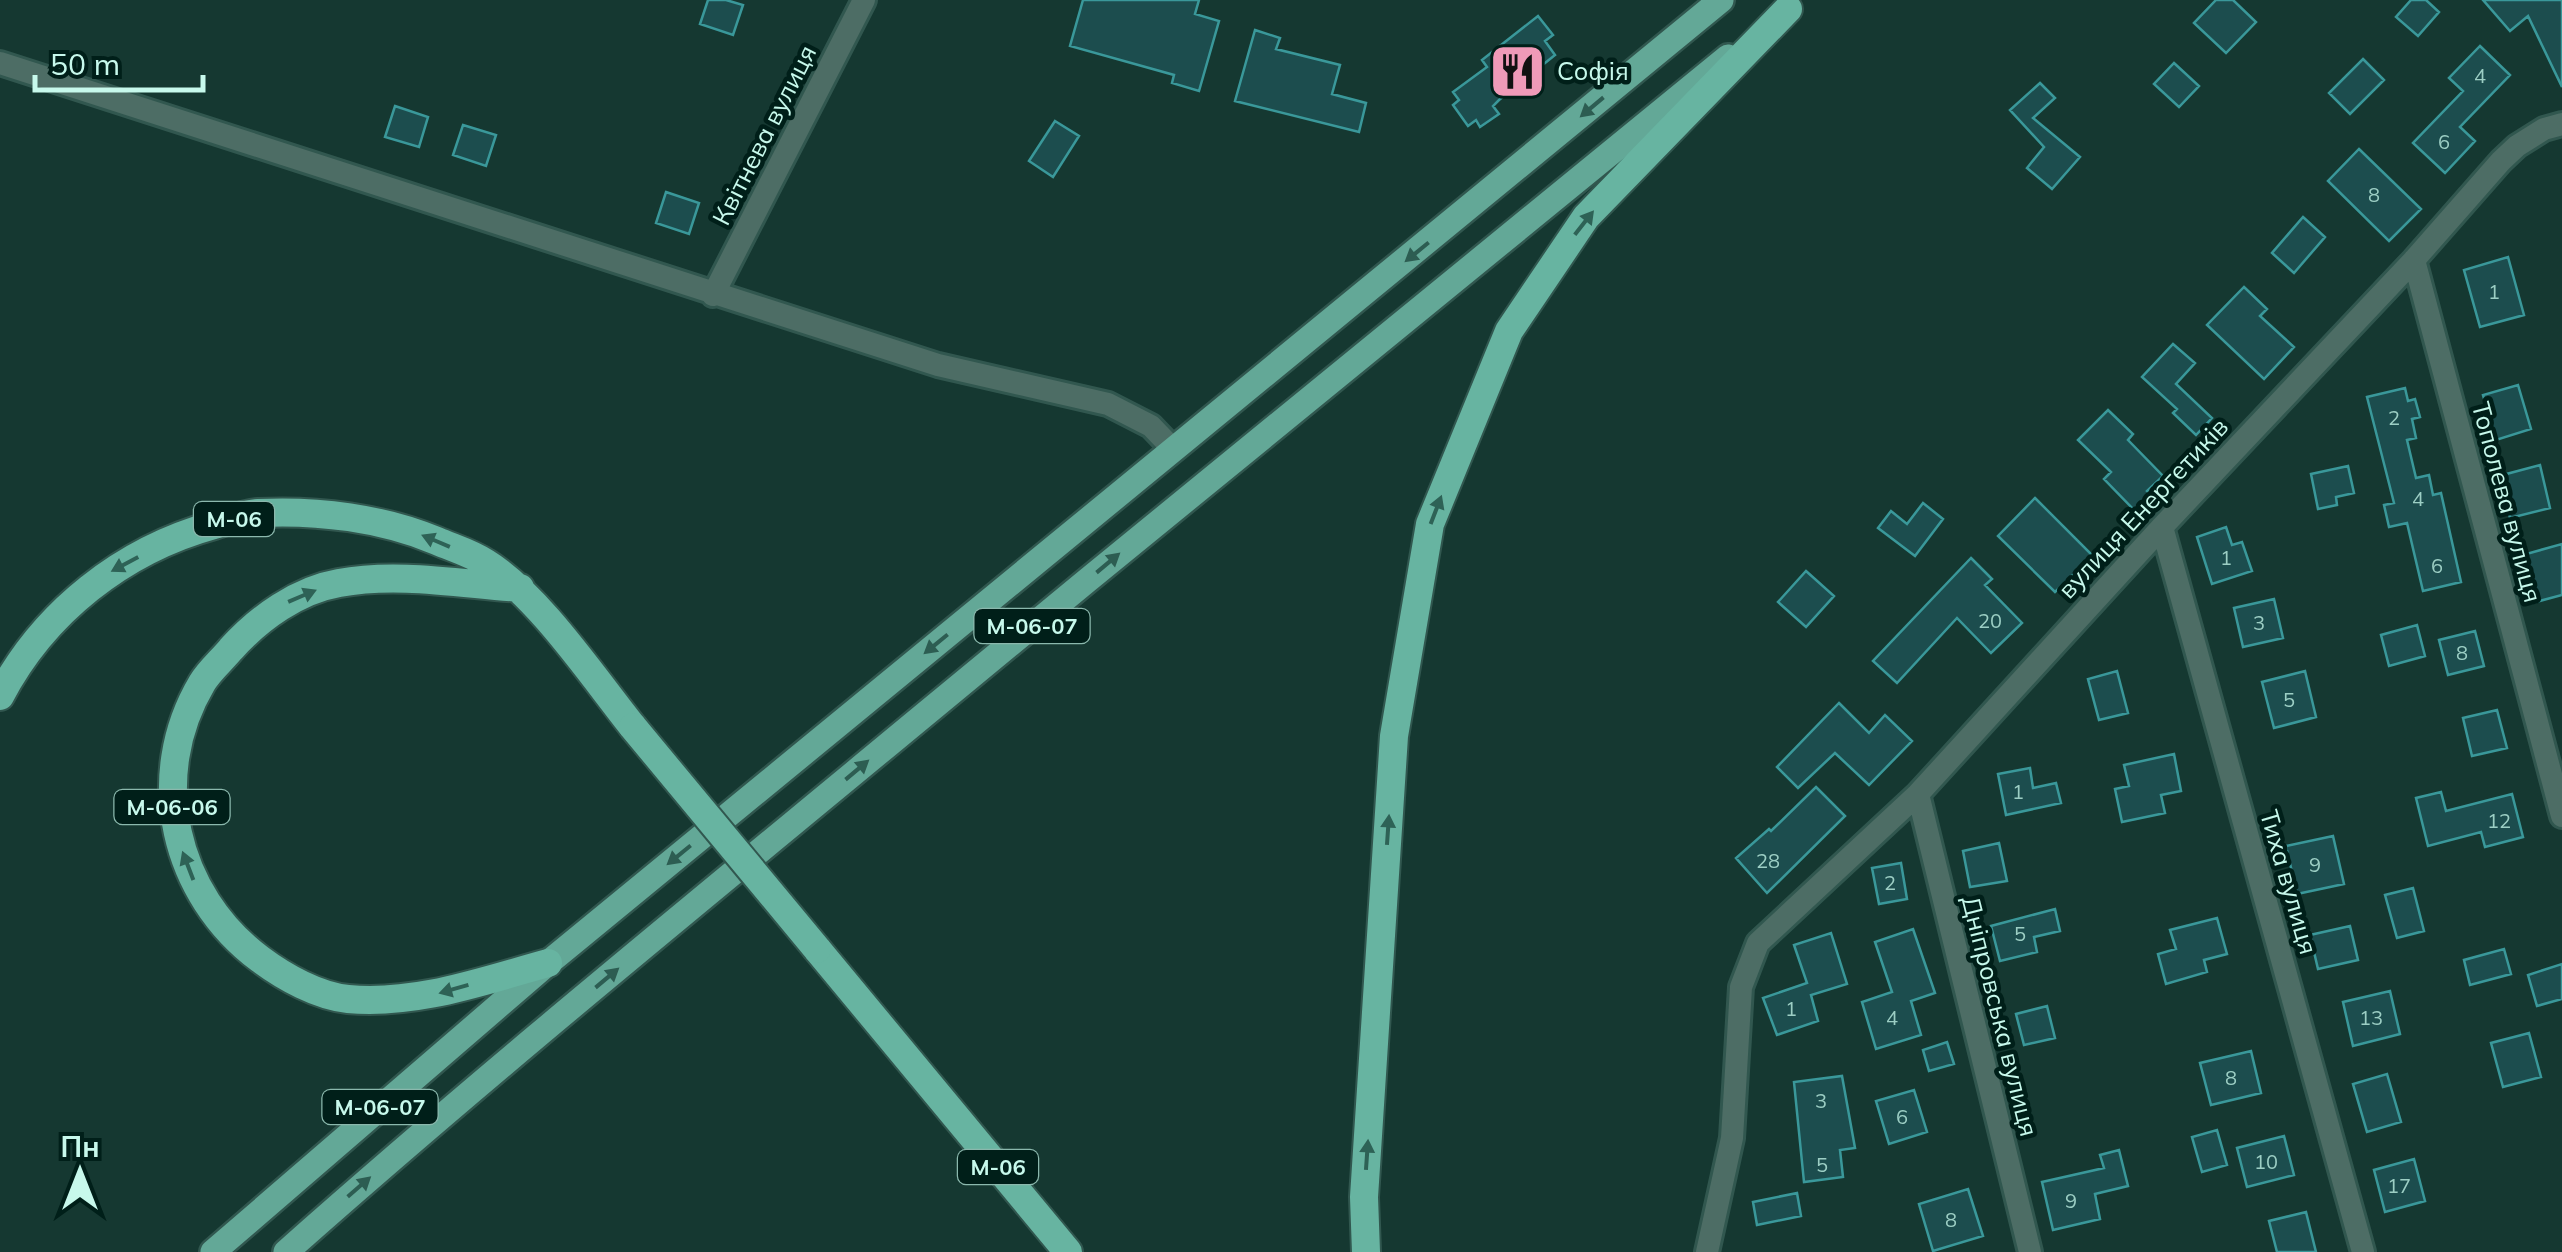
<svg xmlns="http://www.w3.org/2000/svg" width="2562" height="1252" font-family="Mulish,sans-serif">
	<rect width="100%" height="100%" fill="#153831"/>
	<!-- building -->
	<path fill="#1c4d4e" stroke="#3a989a" stroke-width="2.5" d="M708 0H726L743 5 733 35 700 24Z
		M1083 0H1199L1195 14 1219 21 1199 91 1172 83 1174 75 1070 46Z
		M2216 0H2233L2256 22 2226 53 2194 23Z
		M2411 0H2426L2439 12 2418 36 2396 17Z
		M2483 0H2562V87L2528 16 2510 31Z
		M1538 16 1553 35 1545 41 1555 55 1499 100 1493 106 1499 114 1480 127 1476 120 1468 126 1453 105 1459 100 1453 92 1487 67 1482 60Z
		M1255 30 1280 38 1276 49 1340 65 1332 94 1366 103 1359 132 1235 101Z
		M2480 46 2510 75 2460 127 2475 141 2445 173 2413 143 2463 91 2449 78Z
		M2363 59 2384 80 2350 114 2329 93Z
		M2174 63 2199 86 2179 107 2154 84Z
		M2040 83 2055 98 2033 118 2080 157 2052 189 2027 168 2044 147 2010 110Z
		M395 106 428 117 419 147 385 137Z
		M1055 121 1079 136 1053 177 1029 161Z
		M463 125 496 135 486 166 453 155Z
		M2359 149 2421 209 2389 241 2328 181Z
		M666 192 699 203 689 234 656 223Z
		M2303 217 2325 237 2294 273 2272 253Z
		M2508 257 2524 315 2480 327 2464 270Z
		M2244 287 2267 309 2260 316 2294 347 2264 379 2207 325Z
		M2173 344 2195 363 2176 384 2212 418 2196 435 2173 413 2177 409 2142 377Z
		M2518 385 2531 429 2496 440 2483 395Z
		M2405 388 2408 401 2415 399 2420 417 2412 419 2416 438 2407 440 2416 478 2429 475 2433 495 2441 493 2461 582 2423 591 2407 523 2389 527 2384 505 2394 503 2367 397Z
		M2108 410 2133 434 2128 440 2163 476 2147 491 2153 497 2137 513 2104 479 2111 472 2078 440Z
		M2540 465 2550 508 2510 518 2499 476Z
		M2348 466 2354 493 2336 497 2337 505 2318 509 2311 474Z
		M2035 498 2093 556 2055 592 1998 536Z
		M1923 503 1943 519 1915 556 1878 528 1891 511 1907 524Z
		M2226 527 2232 545 2242 542 2252 571 2212 584 2197 537Z
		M2562 544V595L2532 603 2519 556Z
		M1971 558 1992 579 1985 585 2022 623 1991 653 1957 618 1897 683 1873 661Z
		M1806 571 1834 596 1806 627 1778 602Z
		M2274 599 2283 638 2243 647 2234 608Z
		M2417 625 2425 656 2389 666 2381 635Z
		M2475 631 2484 666 2448 675 2439 640Z
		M2117 671 2128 713 2099 720 2088 679Z
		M2305 671 2316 717 2274 728 2262 682Z
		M1839 703 1869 733 1885 715 1912 741 1869 785 1835 753 1798 788 1777 767Z
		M2497 710 2507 748 2472 756 2463 718Z
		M2174 754 2181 791 2161 795 2165 813 2122 822 2115 789 2129 786 2124 765Z
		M2030 768 2033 788 2056 783 2061 803 2006 815 1998 774Z
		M1816 787 1845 816 1767 893 1736 858 1769 829 1771 831Z
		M2441 792 2446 811 2512 794 2523 837 2485 847 2481 832 2428 846 2416 798Z
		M2333 836 2344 884 2297 894 2286 846Z
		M1999 843 2007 881 1970 887 1963 851Z
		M1901 863 1907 899 1879 904 1872 868Z
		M2413 888 2424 931 2397 938 2385 895Z
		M2055 909 2060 931 2034 937 2037 952 2000 961 1991 926Z
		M2217 918 2227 954 2204 960 2207 972 2166 984 2158 954 2176 949 2170 930Z
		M2350 926 2358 960 2318 969 2310 935Z
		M1913 929 1935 993 1911 1001 1921 1035 1876 1049 1862 1002 1892 992 1875 942Z
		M1831 933 1847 984 1811 995 1818 1021 1777 1035 1763 998 1807 983 1794 945Z
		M2504 949 2511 974 2470 985 2464 960Z
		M2562 964V999L2537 1006 2528 975Z
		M2390 991 2400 1034 2353 1046 2343 1002Z
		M2047 1006 2055 1038 2024 1045 2016 1014Z
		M2529 1033 2541 1077 2503 1087 2491 1043Z
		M1947 1042 1954 1064 1929 1071 1923 1050Z
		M2251 1051 2261 1093 2211 1105 2200 1063Z
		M2387 1074 2401 1122 2367 1132 2353 1084Z
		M1842 1076 1855 1148 1840 1150 1843 1177 1804 1182 1794 1082Z
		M1914 1090 1927 1132 1889 1144 1876 1101Z
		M2217 1130 2227 1165 2202 1172 2192 1137Z
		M2284 1136 2294 1175 2247 1187 2237 1148Z
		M2119 1150 2128 1186 2095 1194 2100 1219 2053 1230 2042 1182 2104 1168 2100 1155Z
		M2414 1159 2425 1201 2385 1212 2374 1170Z
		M1968 1189 1983 1236 1933 1251 1919 1204Z
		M1797 1193 1801 1216 1757 1225 1753 1202Z
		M2306 1212 2316 1252H2277L2269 1221Z"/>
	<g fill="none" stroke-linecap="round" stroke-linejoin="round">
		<defs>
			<path id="minor" d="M0 63 938 365 1108 404 1151 426 1173 449
				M2414 260 2562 816
				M713 295 864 0
				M2162 527 2363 1252
				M1918 794 2030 1252
				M1707 1252 1732 1138 1741 987 1758 943 1918 794 2162 527 2414 260 2501 161 2517 146 2544 129 2562 124"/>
			<path id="primary" d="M213 1252 548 963 1721 0
				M286 1252C490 1071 702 899 912 725 1183 501 1455 278 1728 57"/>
			<path id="trunk" d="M520 588C462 584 397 572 339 583 298 590 259 618 231 649 222 660 209 671 202 683 146 777 174 895 260 959 284 977 318 996 348 999 418 1005 482 981 548 963
				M0 696C44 612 123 550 214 525 228 521 243 514 258 513 318 510 382 518 437 541 453 548 471 553 486 563 538 595 593 677 633 727
				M817 949 1068 1252
				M1366 1252 1364 1197 1394 736 1430 524 1509 331 1586 217 1788 9"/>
		</defs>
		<!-- minor casing -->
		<use href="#minor" stroke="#31574f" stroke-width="28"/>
		<!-- primary casing -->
		<use href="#primary" stroke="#31574f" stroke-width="30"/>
		<!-- trunk casing -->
		<use href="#trunk" stroke="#31574f" stroke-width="32"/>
		<!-- minor -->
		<use href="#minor" stroke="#4d6d65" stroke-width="22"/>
		<!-- primary -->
		<use href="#primary" stroke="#63a897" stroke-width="25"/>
		<!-- trunk -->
		<use href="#trunk" stroke="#67b4a1" stroke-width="28"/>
		<defs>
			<path id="trunk-bridge" d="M633 727 817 949"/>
		</defs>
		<!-- trunk-bridge casing -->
		<use href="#trunk-bridge" stroke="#31574f" stroke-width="32" stroke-linecap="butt"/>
		<!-- trunk-bridge -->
		<use href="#trunk-bridge" stroke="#67b4a1" stroke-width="28"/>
	</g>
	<!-- one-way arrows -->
	<defs><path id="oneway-solid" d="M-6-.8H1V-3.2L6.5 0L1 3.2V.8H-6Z" transform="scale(2.5)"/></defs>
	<g fill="#2d5d52">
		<use href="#oneway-solid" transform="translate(1592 107) rotate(140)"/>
		<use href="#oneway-solid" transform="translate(1417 252) rotate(141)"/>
		<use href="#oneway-solid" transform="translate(1108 563) rotate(-40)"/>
		<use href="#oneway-solid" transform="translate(936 644) rotate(141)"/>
		<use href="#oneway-solid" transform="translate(857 770) rotate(-40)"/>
		<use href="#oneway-solid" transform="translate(679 855) rotate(141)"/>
		<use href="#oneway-solid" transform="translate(607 978) rotate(-40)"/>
		<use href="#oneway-solid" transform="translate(359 1187) rotate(-41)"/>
	</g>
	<g fill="#2e6256">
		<use href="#oneway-solid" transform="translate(1584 223) rotate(-52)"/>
		<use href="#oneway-solid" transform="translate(1436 510) rotate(-69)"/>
		<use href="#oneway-solid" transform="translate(436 541) rotate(-157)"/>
		<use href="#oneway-solid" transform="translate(125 564) rotate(152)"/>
		<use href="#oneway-solid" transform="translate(302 596) rotate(-23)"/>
		<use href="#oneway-solid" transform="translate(1388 830) rotate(-86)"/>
		<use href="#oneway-solid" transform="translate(188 866) rotate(-111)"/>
		<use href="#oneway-solid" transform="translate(454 989) rotate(164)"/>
		<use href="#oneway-solid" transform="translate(1367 1155) rotate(-86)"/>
	</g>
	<!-- icons -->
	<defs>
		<symbol id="restaurant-square" viewBox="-11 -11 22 22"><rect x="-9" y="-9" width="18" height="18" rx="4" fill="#ef9ab8" stroke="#001f19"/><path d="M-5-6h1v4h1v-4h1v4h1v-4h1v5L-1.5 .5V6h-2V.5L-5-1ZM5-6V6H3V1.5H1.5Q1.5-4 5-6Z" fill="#111"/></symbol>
	</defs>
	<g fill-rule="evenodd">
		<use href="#restaurant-square" x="1486" y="40" width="63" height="63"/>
	</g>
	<g text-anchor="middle" stroke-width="9" stroke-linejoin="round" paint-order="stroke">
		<!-- number labels -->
		<g font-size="20" fill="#9ccec4">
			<text x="2480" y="83">4</text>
			<text x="2444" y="149">6</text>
			<text x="2374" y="202">8</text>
			<text x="2494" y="299">1</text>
			<text x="2394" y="425">2</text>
			<text x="2418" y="506">4</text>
			<text x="2226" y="565">1</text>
			<text x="2437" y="573">6</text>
			<text x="1990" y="628">20</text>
			<text x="2259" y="630">3</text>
			<text x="2462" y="660">8</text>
			<text x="2289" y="707">5</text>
			<text x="2018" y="799">1</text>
			<text x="2499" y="828">12</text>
			<text x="1768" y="868">28</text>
			<text x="2315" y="872">9</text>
			<text x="1890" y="890">2</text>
			<text x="2020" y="941">5</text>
			<text x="1791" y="1016">1</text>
			<text x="1892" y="1025">4</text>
			<text x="2371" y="1025">13</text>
			<text x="2231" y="1085">8</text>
			<text x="1821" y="1108">3</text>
			<text x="1902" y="1124">6</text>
			<text x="2266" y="1169">10</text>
			<text x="1822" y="1172">5</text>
			<text x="2399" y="1193">17</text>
			<text x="2071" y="1208">9</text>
			<text x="1951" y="1227">8</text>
		</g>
		<!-- shield labels -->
		<g fill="#001f19" stroke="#8bb8ad" stroke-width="2.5">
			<rect x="194" y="502" width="80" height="34" rx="8"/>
			<rect x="974.5" y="609" width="115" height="34" rx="8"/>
			<rect x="114.5" y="790" width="115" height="34" rx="8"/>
			<rect x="322.5" y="1090" width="115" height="34" rx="8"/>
			<rect x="958" y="1150" width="80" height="34" rx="8"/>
		</g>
		<g font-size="22" font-weight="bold" fill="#c7f9ec">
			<text x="234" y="527">М-06</text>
			<text x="1032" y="634">М-06-07</text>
			<text x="172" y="815">М-06-06</text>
			<text x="380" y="1115">М-06-07</text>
			<text x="998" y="1175">М-06</text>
		</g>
		<!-- poi labels -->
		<g font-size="25" fill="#c7f9ec" stroke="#001f19" text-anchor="start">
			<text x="1557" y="80">Софія</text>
		</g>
		<!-- street labels -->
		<g font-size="25" fill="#c7f9ec" stroke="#001f19">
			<text transform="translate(764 135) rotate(-63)" y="9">Квітнева вулиця</text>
			<text transform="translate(2507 502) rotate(75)" y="9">Тополева вулиця</text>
			<text transform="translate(2143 508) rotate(-47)" y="9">вулиця Енергетиків</text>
			<text transform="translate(2289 882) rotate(74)" y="9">Тиха вулиця</text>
			<text transform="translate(2000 1016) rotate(76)" y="9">Дніпровська вулиця</text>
		</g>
	</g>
	<!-- north arrow -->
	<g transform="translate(80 1172)" stroke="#001f19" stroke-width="8" paint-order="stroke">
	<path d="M0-8L18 38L0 25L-18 38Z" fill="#c7f9ec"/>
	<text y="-15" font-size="28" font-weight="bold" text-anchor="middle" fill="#c7f9ec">Пн</text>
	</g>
	<!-- scale -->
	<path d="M35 75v15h168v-15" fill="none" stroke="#c7f9ec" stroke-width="5"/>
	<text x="50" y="75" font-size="30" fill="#c7f9ec" stroke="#001f19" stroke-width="8" paint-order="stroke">50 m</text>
</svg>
